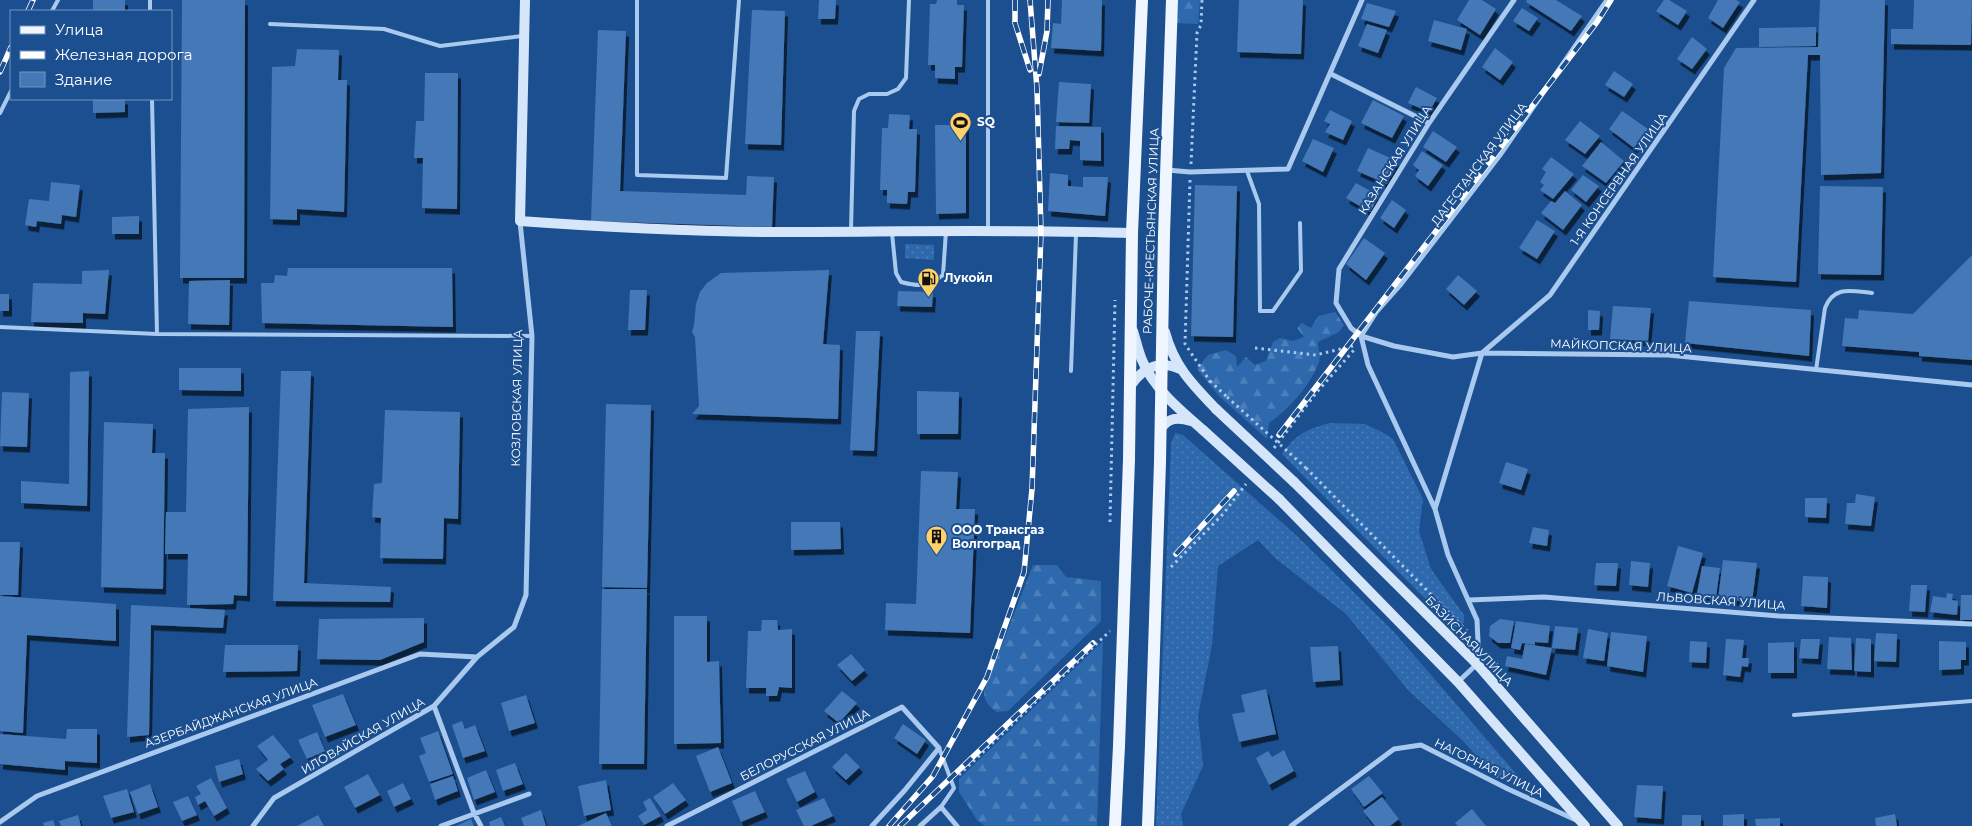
<svg xmlns="http://www.w3.org/2000/svg" width="1972" height="826" font-family="Montserrat,sans-serif">
	<defs>
		<pattern id="grass-dots" width="8" height="8" patternUnits="userSpaceOnUse" patternTransform="scale(1.25)"><rect width="8" height="8" fill="#2e69ad"/><path d="M2 2h.1M6 6h.1" fill="none" stroke="#4d80b9" stroke-width="1.8" stroke-linecap="round"/></pattern>
		<pattern id="forest-firs" width="22" height="20" patternUnits="userSpaceOnUse" patternTransform="scale(1.25)"><rect width="22" height="20" fill="#2e69ad"/><path d="M5 1l3.5 6h-7zM16 11l3.5 6h-7z" fill="#4d80b9"/></pattern>
		<filter id="shadow"><feDropShadow dx="3" dy="5.5" stdDeviation="0" flood-color="#0009"/></filter>
	</defs>
	<rect width="100%" height="100%" fill="#1b4f8f"/>
	<!-- grass -->
	<path fill="url(#grass-dots)" d="M905 244 934 245V260L905 258Z
		M1330 423 1365 424 1380 431 1393 439 1423 499 1419 531 1431 569 1464 615V621L1460 627H1453L1282 454C1296 434 1307 429 1330 423Z
		M1175 433 1183 435 1297 536 1394 632 1525 784 1497 778 1462 740 1408 690 1346 614 1275 558 1258 540 1218 566 1212 645 1198 716 1203 766 1181 814 1183 826H1156L1171 444Z"/>
	<!-- forest -->
	<path fill="url(#forest-firs)" d="M1176 0H1200L1198 24 1174 23Z
		M1335 312 1344 325 1339 332 1318 342C1318 348 1321 357 1319 362 1310 386 1289 409 1269 423L1267 439 1219 396 1197 369 1208 355 1226 350 1236 356 1237 367 1246 357 1255 365 1266 361 1273 342 1280 338 1293 341 1304 337 1297 328 1302 323 1311 328 1318 316Z
		M1033 565H1057L1066 577 1101 581V621L1008 711 997 712C989 707 984 701 984 691Z
		M1103 641 1097 826H985L977 820 959 792V779Z"/>
	<!-- building -->
	<path fill="#4478b7" filter="url(#shadow)" d="M93 0H125V11H93Z
		M182 0H245L244 278H180Z
		M819 0H836L835 19H818Z
		M937 0H957V5H964L962 67H955V79L935 78V65H928L930 4H936Z
		M1062 0H1102L1101 51 1051 48 1053 23 1061 24Z
		M1239 0H1303L1301 54 1237 52Z
		M1469 0H1482L1496 9 1480 35 1457 20Z
		M1527 0H1556L1582 16 1571 31 1526 2Z
		M1664 0H1669L1687 11 1678 25 1656 11Z
		M1718 0H1736L1740 2 1723 28 1708 18Z
		M1820 0H1885L1881 173 1821 175 1820 55H1808L1796 282 1713 277 1724 68 1736 48 1818 47Z
		M1914 0H1972L1971 45 1891 44V29H1913Z
		M1367 3 1396 11 1389 27 1361 19Z
		M1522 8 1538 18 1529 31 1513 21Z
		M752 10 785 11 781 145 745 144Z
		M1434 20 1467 29 1461 50 1428 41Z
		M1367 24 1387 30 1378 53 1358 46Z
		M1816 27V46L1759 47V28Z
		M598 30 626 31 620 191 746 195 747 176 774 177 772 227 591 221Z
		M1692 37 1707 49 1692 69 1677 59Z
		M1495 48 1513 62 1500 80 1482 67Z
		M297 49 339 50 338 80H347L344 212 297 209V220L270 219 272 67 295 66Z
		M1614 71 1633 84 1624 97 1605 85Z
		M425 73H458L457 209 422 208 423 158H414L416 121H424Z
		M1059 82 1091 84 1089 123 1056 122Z
		M1416 87 1437 98 1429 112 1408 103Z
		M93 99H125V112L93 113Z
		M1373 100 1404 116 1392 138 1361 123Z
		M1330 110 1352 121 1343 140 1325 132 1330 124 1324 121Z
		M1622 111 1648 129 1634 148 1609 129Z
		M889 114 910 115 909 129H917L915 192H908L907 204 887 203V190H880L882 128H888Z
		M1580 121 1600 136 1585 154 1565 140Z
		M935 125H966V213L936 214Z
		M1056 126 1101 127V161L1080 160V141L1070 140 1069 149H1055Z
		M1433 131 1457 147 1446 162 1423 147Z
		M1313 139 1334 148 1323 172 1302 161Z
		M1601 142 1624 161 1606 183 1582 166Z
		M1368 148 1397 161 1387 184 1357 171Z
		M1422 151 1443 165 1428 186 1415 176 1419 170 1413 165Z
		M1551 157 1574 174 1553 199 1540 190 1544 185 1540 182 1546 172 1542 169Z
		M1050 173 1068 175V186L1083 187V177H1108L1105 216 1048 211Z
		M1583 175 1599 186 1586 202 1571 190Z
		M51 182 80 185 76 217 62 215 61 224 37 221 36 227 25 225 29 199 49 201Z
		M1356 183 1379 196 1370 212 1346 198Z
		M1195 185 1237 186 1233 337 1191 336Z
		M1820 186 1883 187 1881 275 1818 274Z
		M1565 191 1582 205 1563 230 1541 213 1551 201 1555 203Z
		M1392 200 1406 210 1394 228 1380 218Z
		M139 216V234H112V217Z
		M1537 220 1555 231 1537 259 1519 248Z
		M1364 238 1385 253 1366 280 1346 264Z
		M1972 255V360L1919 356V352L1842 346 1845 318 1858 319 1859 310 1913 314Z
		M288 268H452L453 327 262 323 261 283H274L275 275 287 276Z
		M109 270 105 314 83 313V323L31 322 33 283 82 284V271Z
		M829 270 823 344 840 345 838 419 692 414 699 406 695 337 692 332 694 325 696 304 700 292 707 283 721 273Z
		M1458 275 1477 291 1464 305 1446 289Z
		M230 280 229 325 188 324 189 281Z
		M630 290H647L645 330H628Z
		M898 291 933 292 932 307 897 306Z
		M0 294H9V311H0Z
		M1689 301 1811 310 1809 356 1685 343Z
		M1613 306 1651 308 1648 341 1610 339Z
		M1588 310 1600 311 1599 330H1588Z
		M856 331H880L874 451 850 450Z
		M179 368H241V391L179 390Z
		M89 371 87 506 21 503V481L69 484 70 372Z
		M281 371H311L304 583 391 587 390 602 273 601Z
		M917 391 959 392 958 434H917Z
		M2 392 29 393 27 447 0 446Z
		M606 404 651 405 647 588 602 587Z
		M249 407 247 596 234 595 233 604 187 605 188 554H165L166 512H186L188 409Z
		M385 410 460 412 458 519 444 518 443 559 380 558 381 518 372 517 374 484 382 483Z
		M104 422 153 424 152 453H165L163 589 101 587Z
		M1506 462 1528 469 1521 490 1499 483Z
		M921 471 958 472 956 509H975L970 633 885 630 886 603 916 604Z
		M1856 494 1875 497 1871 526 1845 524 1847 503H1855Z
		M1805 498H1827L1826 518 1805 517Z
		M791 522H840L841 549 791 550Z
		M1533 527 1549 530 1547 546 1529 543Z
		M0 542H20L18 595H0Z
		M1678 546 1703 553 1692 593 1667 586Z
		M1723 560 1757 563 1752 602 1718 599Z
		M1631 561 1650 563 1648 587 1629 585Z
		M1596 563H1618L1616 586 1594 585Z
		M1702 566 1720 568 1716 597 1697 594Z
		M1803 576 1828 577 1827 608 1801 606Z
		M1911 585H1927L1925 612 1909 611Z
		M602 589H647L644 764H599Z
		M1947 593 1953 594 1952 600 1958 601 1957 615 1930 612 1933 596 1946 598Z
		M1961 595H1972V620H1960Z
		M0 596 116 604V641L27 635 23 733 0 731Z
		M131 605 225 610 223 628 151 625 149 735 127 737Z
		M674 616H707V662L719 661 721 743 674 744Z
		M424 618V642L380 660 317 659 319 619Z
		M1500 619 1514 621 1510 643H1498L1489 636 1490 626Z
		M762 620H777L778 630 792 629V688L779 687 777 696H766V688H746L748 631H761Z
		M1516 621 1550 626 1548 643 1535 642V645L1522 643 1520 650 1511 648Z
		M1555 626 1578 628 1575 650 1552 648Z
		M1588 629 1608 633 1604 661 1583 658Z
		M1611 632 1647 636 1643 672 1607 666Z
		M1876 633 1897 634 1896 662 1874 661Z
		M1829 637 1851 638 1852 670 1827 669Z
		M1856 638 1871 639V672L1854 671Z
		M1726 639 1744 640 1742 658H1749L1748 667 1742 666 1740 677 1723 675Z
		M1801 639H1820L1818 659 1799 658Z
		M1690 641 1707 642 1706 663 1689 662Z
		M1939 641 1966 642V660H1961V669L1939 670Z
		M1794 642V673H1768V643Z
		M1525 644 1552 648 1546 675 1505 666 1507 656 1522 659Z
		M225 645H298L297 671 223 672Z
		M1338 646 1340 680 1313 682 1310 647Z
		M851 654 865 670 852 681 837 665Z
		M1266 689 1276 734 1239 742 1232 714 1245 712 1241 695Z
		M842 691 857 703 839 723 824 711Z
		M343 694 356 725 325 737 312 705Z
		M526 695 535 723 509 731 501 703Z
		M462 721 465 729 475 725 485 751 463 758 452 725Z
		M903 724 926 740 917 754 894 738Z
		M67 729H97V763L65 761V770L0 764V734L66 739Z
		M438 731 453 774 429 782 419 756 426 753 420 738Z
		M317 732 325 751 307 759 298 740Z
		M273 735 291 757 280 764 284 769 268 781 256 769 268 760 257 746Z
		M718 747 732 783 710 792 696 756Z
		M1284 750 1294 771 1269 785 1256 758 1268 751 1272 757Z
		M846 753 860 767 846 780 832 767Z
		M239 759 243 774 219 782 215 766Z
		M515 763 523 784 503 791 496 770Z
		M486 770 495 792 474 800 467 778Z
		M805 771 815 792 797 802 786 779Z
		M368 774 380 795 355 808 344 787Z
		M453 776 458 791 435 800 430 784Z
		M1369 776 1383 793 1364 807 1351 789Z
		M211 778 227 808 214 816 205 801 198 805 195 797 201 794 196 786Z
		M606 780 611 810 584 816 578 786Z
		M403 783 411 799 394 807 387 791Z
		M673 783 686 800 665 814 653 797Z
		M150 784 158 807 138 814 130 792Z
		M1637 785 1663 786 1661 819 1634 817Z
		M127 789 134 812 111 818 103 796Z
		M755 791 765 812 741 822 732 801Z
		M188 796 197 815 182 821 173 802Z
		M1382 797 1399 819 1390 826H1375L1363 811Z
		M650 798 661 816 644 825 638 816 647 810 643 802Z
		M824 798 833 816 811 826H804L796 810Z
		M1472 809 1486 826H1458L1455 823Z
		M541 810 546 826H524L521 818Z
		M606 813 612 826H578Z
		M1744 814V826H1723V815Z
		M1895 814 1897 826H1876L1875 818Z
		M78 815 81 826H61L59 821Z
		M318 815 324 826H297Z
		M1682 815H1701V826H1682Z
		M501 817 505 826H490L489 822Z
		M1780 818V826H1756L1755 819Z
		M471 819 474 826H456Z
		M53 820 55 826H44L43 823Z"/>
	<g fill="none" stroke-linecap="round" stroke-linejoin="round">
		<!-- path -->
		<path stroke="#a9c9ee" stroke-width="3" stroke-dasharray="2.5 4" stroke-linecap="butt" d="M1191 164 1197 33 1201 25 1202 0
			M1190 180 1185 344 1210 381 1209 383
			M1255 348 1316 355 1353 346
			M1210 381 1227 397
			M1274 448 1317 392 1354 350
			M1306 468 1467 631
			M1110 522 1115 300
			M1171 567 1223 514 1246 484
			M1488 654 1497 665
			M959 775 1110 631"/>
		<!-- lane -->
		<path stroke="#a9c9ee" stroke-width="4" d="M150 0V11
			M637 0V175L726 178 739 0
			M52 11 58 0
			M270 24 384 29 440 46 522 36
			M152 99 157 334
			M0 113 11 91
			M1247 171 1259 204 1260 311H1273L1301 271 1300 223
			M851 230 854 111 859 99 869 94H887L898 89 906 78 909 0
			M988 231V0
			M892 233 896 273 901 282C920 287 928 287 943 275L946 231
			M0 327 157 334 532 336
			M1816 370 1825 308C1834 285 1852 291 1872 293
			M1071 371 1076 234
			M1794 715 1972 701
			M939 748 954 788 941 807"/>
		<!-- street -->
		<path stroke="#a9c9ee" stroke-width="5" d="M1514 0 1429 123 1339 269 1336 303 1351 328 1361 336 1394 346 1453 357 1482 353 1668 355 1972 385
			M1331 74 1429 123
			M1167 170 1190 172 1288 169 1362 0
			M1361 336 1377 311 1401 284 1500 155 1607 0
			M1361 336 1368 365 1435 509 1448 555 1477 620 1478 642 1477 664 1458 682
			M1435 509 1482 353 1550 295 1754 0
			M1469 600 1544 597 1779 616 1972 624
			M434 706 474 813 481 826
			M0 822 37 796 420 654 477 657
			M253 826 274 798 434 706 477 657 514 627 526 595 532 336 520 222
			M441 826 529 794
			M667 826 902 707 939 748 905 790 872 826
			M920 826 941 807 957 826
			M1291 826 1394 749 1421 745 1508 789 1576 820"/>
		<!-- secondary -->
		<path stroke="#d6e6fa" stroke-width="10" d="M525 0 520 221C602 227 684 231 766 232 888 232 1010 229 1132 233
			M1133 331C1136 340 1138 351 1142 360 1153 388 1181 411 1203 430
			M1165 332C1174 366 1192 384 1216 409
			M1131 385C1144 367 1159 360 1180 369
			M1160 430C1168 417 1178 417 1191 421
			M1294 482 1477 664 1618 826
			M1279 499 1458 682 1585 826"/>
		<!-- primary -->
		<path stroke="#f0f6ff" stroke-width="12" d="M1129 459 1132 233 1142 0
			M1160 462 1164 234 1172 0
			M1115 826 1119 746
			M1148 826 1151 744"/>
		<defs>
			<path id="rail" d="M1015 0V23L1030 70
				M28 11 33 0
				M0 72 11 47
				M1039 74 1047 31 1048 0
				M1279 435 1597 22 1611 0
				M1176 554 1234 491
				M889 826 933 776 987 677 1024 572 1032 489 1041 232 1037 89 1030 0
				M900 826 1093 643"/>
		</defs>
		<!-- rail casing -->
		<use href="#rail" stroke="#fff" stroke-width="5.5"/>
		<!-- rail -->
		<use href="#rail" stroke="#1b4f8f" stroke-width="4" stroke-dasharray="11" stroke-linecap="butt"/>
		<!-- path-bridge -->
		<path stroke="#a9c9ee" stroke-width="3" stroke-dasharray="2.5 4" stroke-linecap="butt" d="M1227 397 1306 468"/>
		<!-- secondary-bridge -->
		<path stroke="#d6e6fa" stroke-width="10" d="M1216 409 1294 482
			M1203 430 1279 499"/>
		<!-- primary-bridge -->
		<path stroke="#f0f6ff" stroke-width="12" d="M1151 744 1160 462
			M1119 746 1129 459"/>
	</g>
	<!-- icons -->
	<defs>
		<symbol id="stadium-pin" viewBox="-11 -11 22 30"><path d="M0 17L-7.5 6A9.5 9.5 0 1 1 7.5 6Z" fill="#ffd166" stroke="#1b4f8f"/><path d="M0-5a6.5 5 0 1 0 0 10a6.5 5 0 1 0 0-10ZM-3.5-1.8h7v3.6h-7Z" fill="#111"/></symbol>
		<symbol id="fuel-pin" viewBox="-11 -11 22 30"><path d="M0 17L-7.5 6A9.5 9.5 0 1 1 7.5 6Z" fill="#ffd166" stroke="#1b4f8f"/><path d="M-5.5-6h7V0h2V4h1.3V-2.5L3-4.5l.8-.8L6-3V5H2.5V1h-1V6h-7ZM-4.2-4.7v3.2H.2V-4.7Z" fill="#111"/></symbol>
		<symbol id="building-pin" viewBox="-11 -11 22 30"><path d="M0 17L-7.5 6A9.5 9.5 0 1 1 7.5 6Z" fill="#ffd166" stroke="#1b4f8f"/><path d="M-4-6H4V6H1V3H-1V6H-4ZM-2.5-4.3h1.7v1.8h-1.7ZM.8-4.3h1.7v1.8H.8ZM-2.5-1h1.7V.8h-1.7ZM.8-1h1.7V.8H.8Z" fill="#111"/></symbol>
	</defs>
	<g fill-rule="evenodd">
		<use href="#stadium-pin" x="948" y="110" width="25" height="34"/>
		<use href="#fuel-pin" x="916" y="266" width="25" height="34"/>
		<use href="#building-pin" x="924" y="524" width="25" height="34"/>
	</g>
	<g text-anchor="middle" stroke-width="4" stroke-linejoin="round" paint-order="stroke">
		<!-- poi labels -->
		<g font-size="12" font-weight="bold" fill="#fff" stroke="#1b4f8f" text-anchor="start">
			<text x="977" y="126">SQ</text>
			<text x="944" y="282">Лукойл</text>
			<text x="952" y="534">ООО Трансгаз<tspan x="952" dy="14">Волгоград</tspan></text>
		</g>
		<!-- street labels -->
		<g font-size="12" fill="#fff" stroke="#1b4f8f">
			<text transform="translate(1395 160) rotate(-58)" y="4">КАЗАНСКАЯ УЛИЦА</text>
			<text transform="translate(1479 164) rotate(-53)" y="4">ДАГЕСТАНСКАЯ УЛИЦА</text>
			<text transform="translate(1619 179) rotate(-55)" y="4">1-Я КОНСЕРВНАЯ УЛИЦА</text>
			<text transform="translate(1151 231) rotate(-88)" y="4">РАБОЧЕ-КРЕСТЬЯНСКАЯ УЛИЦА</text>
			<text transform="translate(1621 346) rotate(2)" y="4">МАЙКОПСКАЯ УЛИЦА</text>
			<text transform="translate(517 398) rotate(-89)" y="4">КОЗЛОВСКАЯ УЛИЦА</text>
			<text transform="translate(1721 601) rotate(4)" y="4">ЛЬВОВСКАЯ УЛИЦА</text>
			<text transform="translate(1469 641) rotate(46)" y="4">БАЗИСНАЯ УЛИЦА</text>
			<text transform="translate(231 713) rotate(-20)" y="4">АЗЕРБАЙДЖАНСКАЯ УЛИЦА</text>
			<text transform="translate(363 736) rotate(-30)" y="4">ИЛОВАЙСКАЯ УЛИЦА</text>
			<text transform="translate(805 745) rotate(-27)" y="4">БЕЛОРУССКАЯ УЛИЦА</text>
			<text transform="translate(1489 768) rotate(26)" y="4">НАГОРНАЯ УЛИЦА</text>
		</g>
	</g>
	<!-- legend -->
	<rect x="10" y="10" width="162" height="90" fill="#1b4f8f" stroke="#7695bc"/>
	<rect x="20" y="26" width="25" height="8" fill="#f0f6ff" stroke="#7695bc"/>
	<text x="55" y="35" font-size="15" fill="#ffffff">Улица</text>
	<rect x="20" y="51" width="25" height="8" fill="#ffffff" stroke="#7695bc"/>
	<text x="55" y="60" font-size="15" fill="#ffffff">Железная дорога</text>
	<rect x="20" y="72" width="25" height="15" fill="#4478b7" stroke="#7695bc"/>
	<text x="55" y="85" font-size="15" fill="#ffffff">Здание</text>
</svg>
